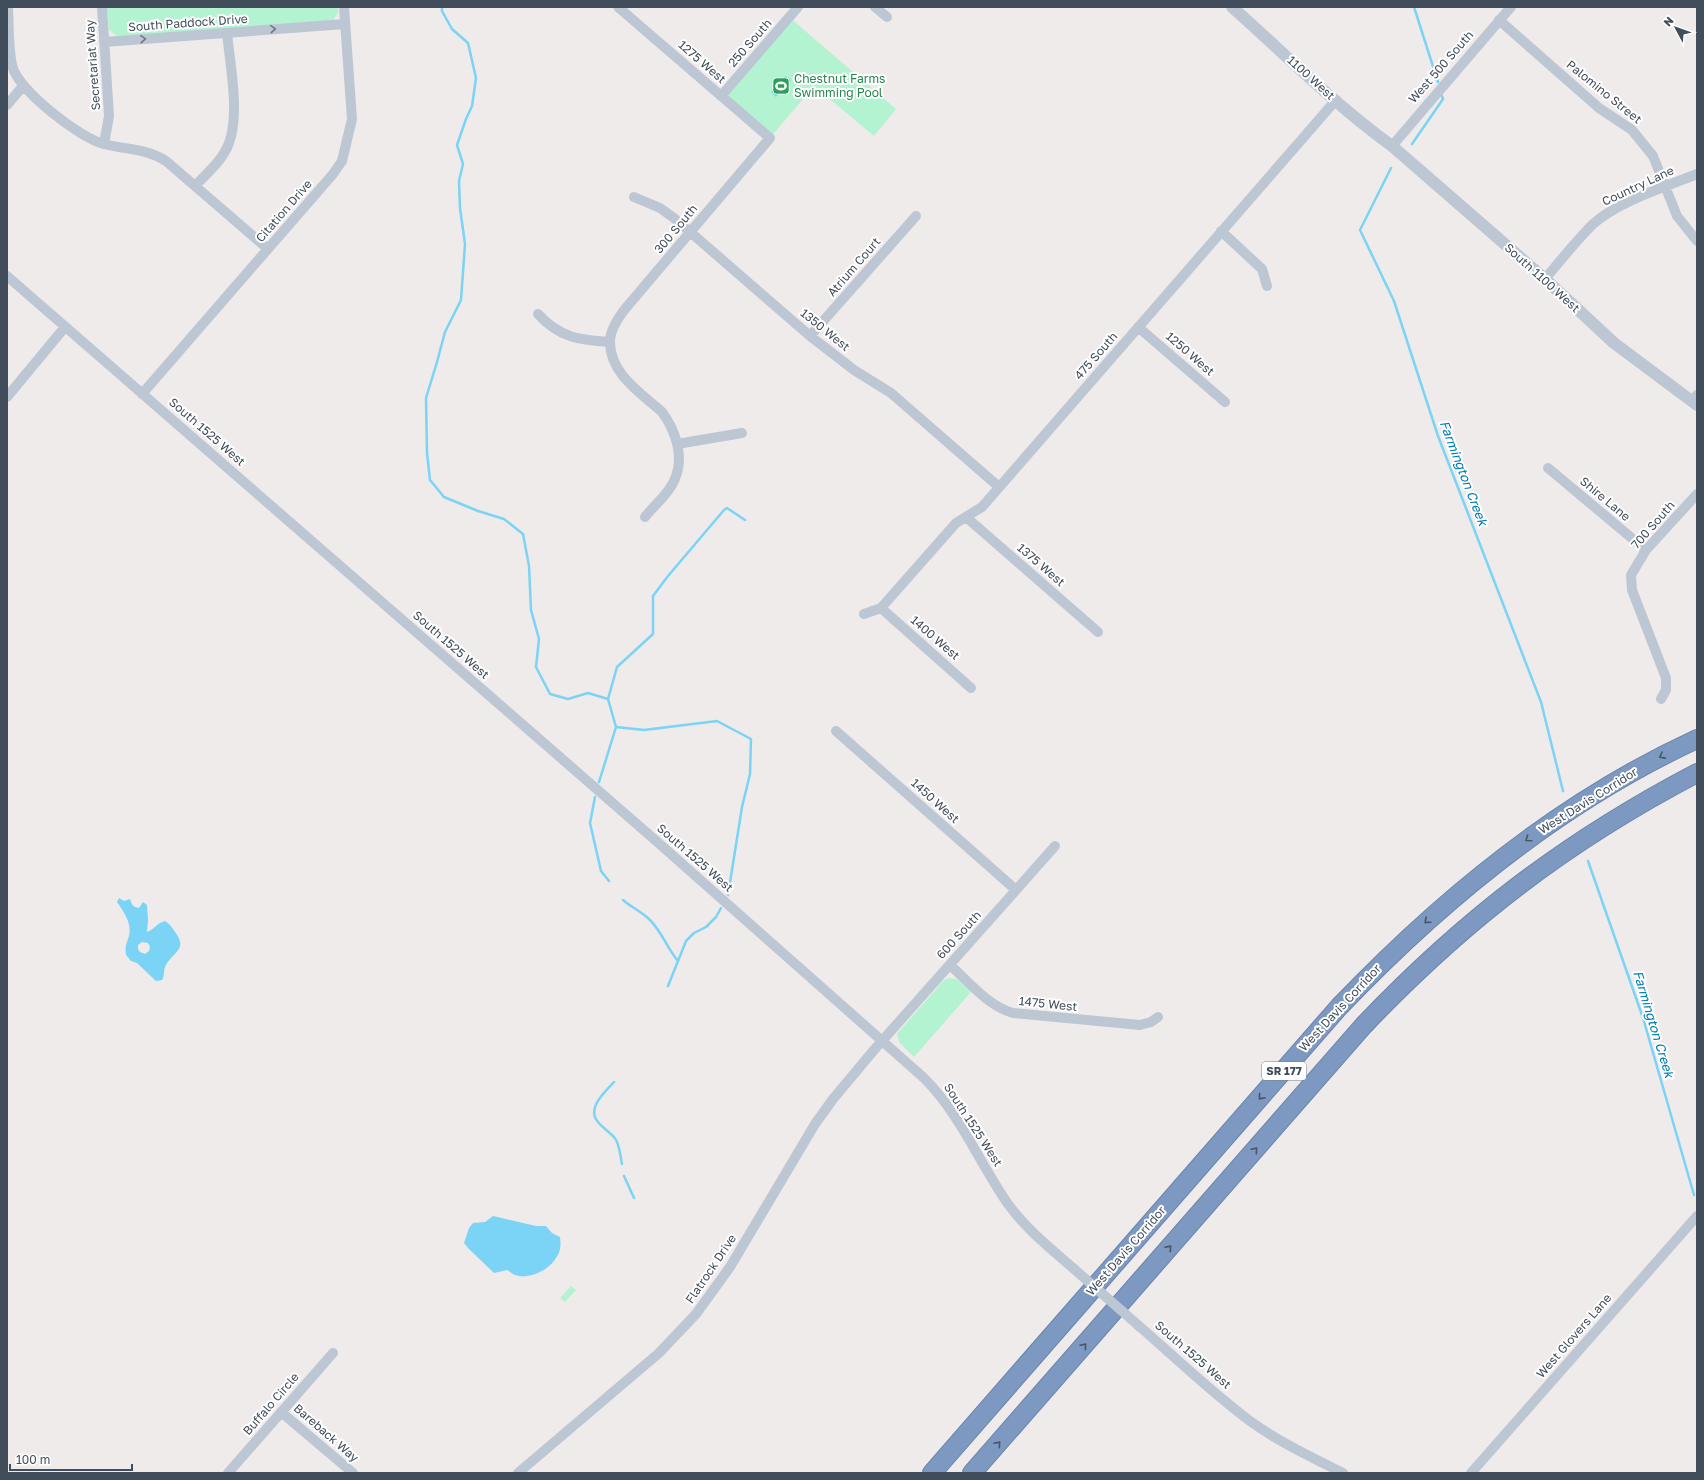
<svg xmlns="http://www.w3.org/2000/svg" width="1704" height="1480" font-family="'Golos Text',sans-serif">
	<rect width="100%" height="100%" fill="#efebeb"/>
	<!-- green -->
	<path fill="#b3f3d1" d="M107 7H338V13L332 22 117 36 109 30Z
		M789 17 896 109 874 136 814 86 770 138 721 96Z
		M949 978 957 979 971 992 914 1057 899 1042 897 1034 944 980Z
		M571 1286 576 1290 565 1302 560 1298Z"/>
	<!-- water -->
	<path fill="#7bd3f5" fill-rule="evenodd" d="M785 76 791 80 776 97 771 92Z
		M119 898 124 901 130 899C132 905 133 907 139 908L143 902 147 905 148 920 147 932C154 930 155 924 165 921 171 925 173 929 177 935 187 950 172 953 166 965 163 970 165 975 162 980L156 981 137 963 131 961 126 955C125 945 126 945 129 936 132 923 124 912 117 902ZM142 942 148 943 150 947 149 951 145 954 140 952 138 949V945Z
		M493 1216 536 1226H546L552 1233 560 1237C561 1244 561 1251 556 1258 549 1270 529 1280 515 1275 512 1274 509 1271 507 1270L494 1273 469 1249 464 1243 469 1228 473 1223 485 1222Z"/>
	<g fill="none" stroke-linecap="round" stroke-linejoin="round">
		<!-- stream -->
		<path stroke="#7bd3f5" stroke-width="2.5" d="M442 7V11L452 29 468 43 476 78 472 106 466 119 457 145 463 164 459 181 460 208 465 244 461 300 445 332 437 362 426 398 427 453 430 480 444 497 478 511 504 519 523 534 529 566 531 610 539 639 536 667 550 694 568 699 588 693 608 699 616 727 599 782
			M1414 7 1438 82
			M1412 144 1443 99 1442 96
			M1391 168 1360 230 1394 301 1438 436 1541 702 1563 791
			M608 699 617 667 653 634V596L668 576 724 510 727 508 745 520
			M616 727 644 730 717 721 751 739 750 774 742 807 728 895
			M595 797 590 823 601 871 609 881
			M1588 861 1643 1018 1694 1195
			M623 900C631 907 642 912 650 920 662 932 667 948 678 961
			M668 986 686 941 694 933 706 927 716 917 721 908
			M614 1082C605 1092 586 1108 598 1122 602 1127 609 1132 614 1137 620 1144 620 1155 622 1164
			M624 1176 634 1198"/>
		<defs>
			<path id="motorway" d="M932 1473 1339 1007C1442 899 1560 802 1697 739
				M972 1473 1364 1025C1465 919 1567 841 1697 773"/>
		</defs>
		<!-- motorway casing -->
		<use href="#motorway" stroke="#6884ad" stroke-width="20"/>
		<!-- minor -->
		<path stroke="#bdc7d3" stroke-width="10" d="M8 7C9 26 8 46 12 65 17 90 80 138 104 144 127 150 145 148 166 161L268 249
			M102 7 109 116 104 144
			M618 7 770 138 625 309C618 318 610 330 610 342 610 374 641 393 662 412 676 431 685 458 674 481 668 495 654 505 645 517
			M875 7 887 17
			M1499 20 1599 108 1632 130 1653 156 1677 216 1697 241
			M104 42 345 24
			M721 96 798 7
			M7 105 23 86
			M1392 146 1511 7
			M195 186C207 173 223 160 229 143 240 114 230 64 227 33
			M634 197 660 208 674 218 810 336 854 370 891 393 999 487
			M1221 231 1262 269 1267 286
			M7 276 654 839 924 1078C960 1114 979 1162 1008 1204 1026 1229 1050 1248 1073 1268
			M1545 279C1560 261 1576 241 1593 224 1619 201 1665 187 1697 174
			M538 314C560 338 579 340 610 342
			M1138 327 1225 402
			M810 336 916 216
			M142 394 333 174 342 161 352 119 344 7
			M7 397 65 327
			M1692 401 1697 395
			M677 444 742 433
			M1548 468 1646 550
			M966 517 1098 632
			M881 608 971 688
			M864 614 881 608 956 523 982 507 1336 100
			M1661 699 1666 690V678L1632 590 1631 575 1646 550 1697 494
			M836 731 1016 890
			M950 965C969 982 988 1006 1013 1013L1140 1025 1151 1022 1158 1017
			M1139 1326C1176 1358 1211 1392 1250 1421 1279 1442 1311 1457 1343 1473
			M281 1412 353 1473
			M228 1473 333 1353
			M518 1473 659 1353 696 1314 730 1267 815 1124 833 1099 874 1050 1055 846
			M1471 1473 1697 1216"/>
		<!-- tertiary -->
		<path stroke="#bdc7d3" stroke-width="12" d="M1232 7C1284 53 1335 105 1392 146L1545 279 1614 343 1697 405"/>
		<!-- motorway -->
		<use href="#motorway" stroke="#7d99c1" stroke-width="18"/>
		<!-- minor-bridge -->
		<path stroke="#bdc7d3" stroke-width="10" d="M1073 1268 1139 1326"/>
	</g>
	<!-- one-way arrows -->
	<defs><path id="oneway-chevron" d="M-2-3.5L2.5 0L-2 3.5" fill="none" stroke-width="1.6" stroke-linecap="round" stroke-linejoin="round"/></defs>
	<g stroke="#6d7885">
		<use href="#oneway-chevron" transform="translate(273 29) rotate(-4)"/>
		<use href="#oneway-chevron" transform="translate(143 39) rotate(-4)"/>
	</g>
	<g stroke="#485565">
		<use href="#oneway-chevron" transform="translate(1662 756) rotate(152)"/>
		<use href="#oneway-chevron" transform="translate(1528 839) rotate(145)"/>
		<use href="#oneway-chevron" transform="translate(1427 921) rotate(138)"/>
		<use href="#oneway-chevron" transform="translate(1261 1097) rotate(131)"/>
		<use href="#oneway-chevron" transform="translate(1255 1150) rotate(-49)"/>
		<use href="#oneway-chevron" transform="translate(1169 1248) rotate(-49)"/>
		<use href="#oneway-chevron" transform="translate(1084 1346) rotate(-49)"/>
		<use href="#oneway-chevron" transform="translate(998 1444) rotate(-49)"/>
	</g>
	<!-- icons -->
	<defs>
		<symbol id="stadium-square" viewBox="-11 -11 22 22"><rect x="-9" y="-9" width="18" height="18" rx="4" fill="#2e9e5b" stroke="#fff"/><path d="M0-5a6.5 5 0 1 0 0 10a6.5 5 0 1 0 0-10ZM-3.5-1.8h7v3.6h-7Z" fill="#fff"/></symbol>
	</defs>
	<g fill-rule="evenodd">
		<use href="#stadium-square" x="771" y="76" width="20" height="20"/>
	</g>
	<g text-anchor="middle" stroke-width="4" stroke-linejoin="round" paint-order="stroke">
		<!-- shield labels -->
		<rect fill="#fff" stroke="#7b828c" stroke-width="1" x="1262" y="1062" width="44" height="18" rx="3"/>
		<g font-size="11" font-weight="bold" fill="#424d5b">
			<text x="1284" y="1075">SR 177</text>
		</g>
		<!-- street labels -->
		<g font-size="12" fill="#424d5b" stroke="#fff">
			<text transform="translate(188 23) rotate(-4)" y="4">South Paddock Drive</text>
			<text transform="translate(750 43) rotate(-49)" y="4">250 South</text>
			<text transform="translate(702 62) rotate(41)" y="4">1275 West</text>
			<text transform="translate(93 65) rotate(-94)" y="4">Secretariat Way</text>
			<text transform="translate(1441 67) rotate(-49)" y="4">West 500 South</text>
			<text transform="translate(1311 78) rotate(42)" y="4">1100 West</text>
			<text transform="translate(1604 92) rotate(39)" y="4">Palomino Street</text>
			<text transform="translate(1638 186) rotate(-25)" y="4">Country Lane</text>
			<text transform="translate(284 211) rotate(-49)" y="4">Citation Drive</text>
			<text transform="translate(676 229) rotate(-50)" y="4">300 South</text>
			<text transform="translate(854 267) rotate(-49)" y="4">Atrium Court</text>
			<text transform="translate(1542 278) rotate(42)" y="4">South 1100 West</text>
			<text transform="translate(825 330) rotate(39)" y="4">1350 West</text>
			<text transform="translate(1190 354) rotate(41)" y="4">1250 West</text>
			<text transform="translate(1096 356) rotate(-49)" y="4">475 South</text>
			<text transform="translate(207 432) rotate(41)" y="4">South 1525 West</text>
			<text transform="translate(1605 499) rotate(40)" y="4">Shire Lane</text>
			<text transform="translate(1653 525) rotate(-49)" y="4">700 South</text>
			<text transform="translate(1041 565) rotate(41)" y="4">1375 West</text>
			<text transform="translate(935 638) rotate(41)" y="4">1400 West</text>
			<text transform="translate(451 645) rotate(41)" y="4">South 1525 West</text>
			<text transform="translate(935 801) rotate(42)" y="4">1450 West</text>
			<text transform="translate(1588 801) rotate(-32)" y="4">West Davis Corridor</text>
			<text transform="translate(695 858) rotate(41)" y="4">South 1525 West</text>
			<text transform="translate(959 935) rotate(-48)" y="4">600 South</text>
			<text transform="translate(1048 1004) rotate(6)" y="4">1475 West</text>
			<text transform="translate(1340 1008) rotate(-47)" y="4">West Davis Corridor</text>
			<text transform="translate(973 1125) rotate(57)" y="4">South 1525 West</text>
			<text transform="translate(1126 1251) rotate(-49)" y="4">West Davis Corridor</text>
			<text transform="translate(711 1269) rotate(-56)" y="4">Flatrock Drive</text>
			<text transform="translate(1574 1336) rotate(-49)" y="4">West Glovers Lane</text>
			<text transform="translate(1193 1355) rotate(41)" y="4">South 1525 West</text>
			<text transform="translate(271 1404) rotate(-49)" y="4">Buffalo Circle</text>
			<text transform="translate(326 1433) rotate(41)" y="4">Bareback Way</text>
		</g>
		<!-- leisure labels -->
		<g font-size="12" fill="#27864d" stroke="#fff" text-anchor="start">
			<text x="794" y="83">Chestnut Farms<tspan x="794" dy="14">Swimming Pool</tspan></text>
		</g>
		<!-- water labels -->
		<g font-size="13" font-style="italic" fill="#007eb0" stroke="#fff">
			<text transform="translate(1464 473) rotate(69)" y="5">Farmington Creek</text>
			<text transform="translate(1654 1024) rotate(73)" y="5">Farmington Creek</text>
		</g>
	</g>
	<!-- border -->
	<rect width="1704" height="1480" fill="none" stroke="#424d5b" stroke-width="16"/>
	<!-- north arrow -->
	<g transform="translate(1676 28) rotate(311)" stroke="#ffffff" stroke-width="3" paint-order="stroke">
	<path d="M0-3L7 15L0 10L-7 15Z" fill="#424d5b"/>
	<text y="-6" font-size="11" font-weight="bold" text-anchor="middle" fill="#424d5b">N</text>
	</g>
	<!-- scale -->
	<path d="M10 1464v6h122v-6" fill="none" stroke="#424d5b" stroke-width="2"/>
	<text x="16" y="1464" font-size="12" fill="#424d5b" stroke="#ffffff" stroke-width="3" paint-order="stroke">100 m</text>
</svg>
